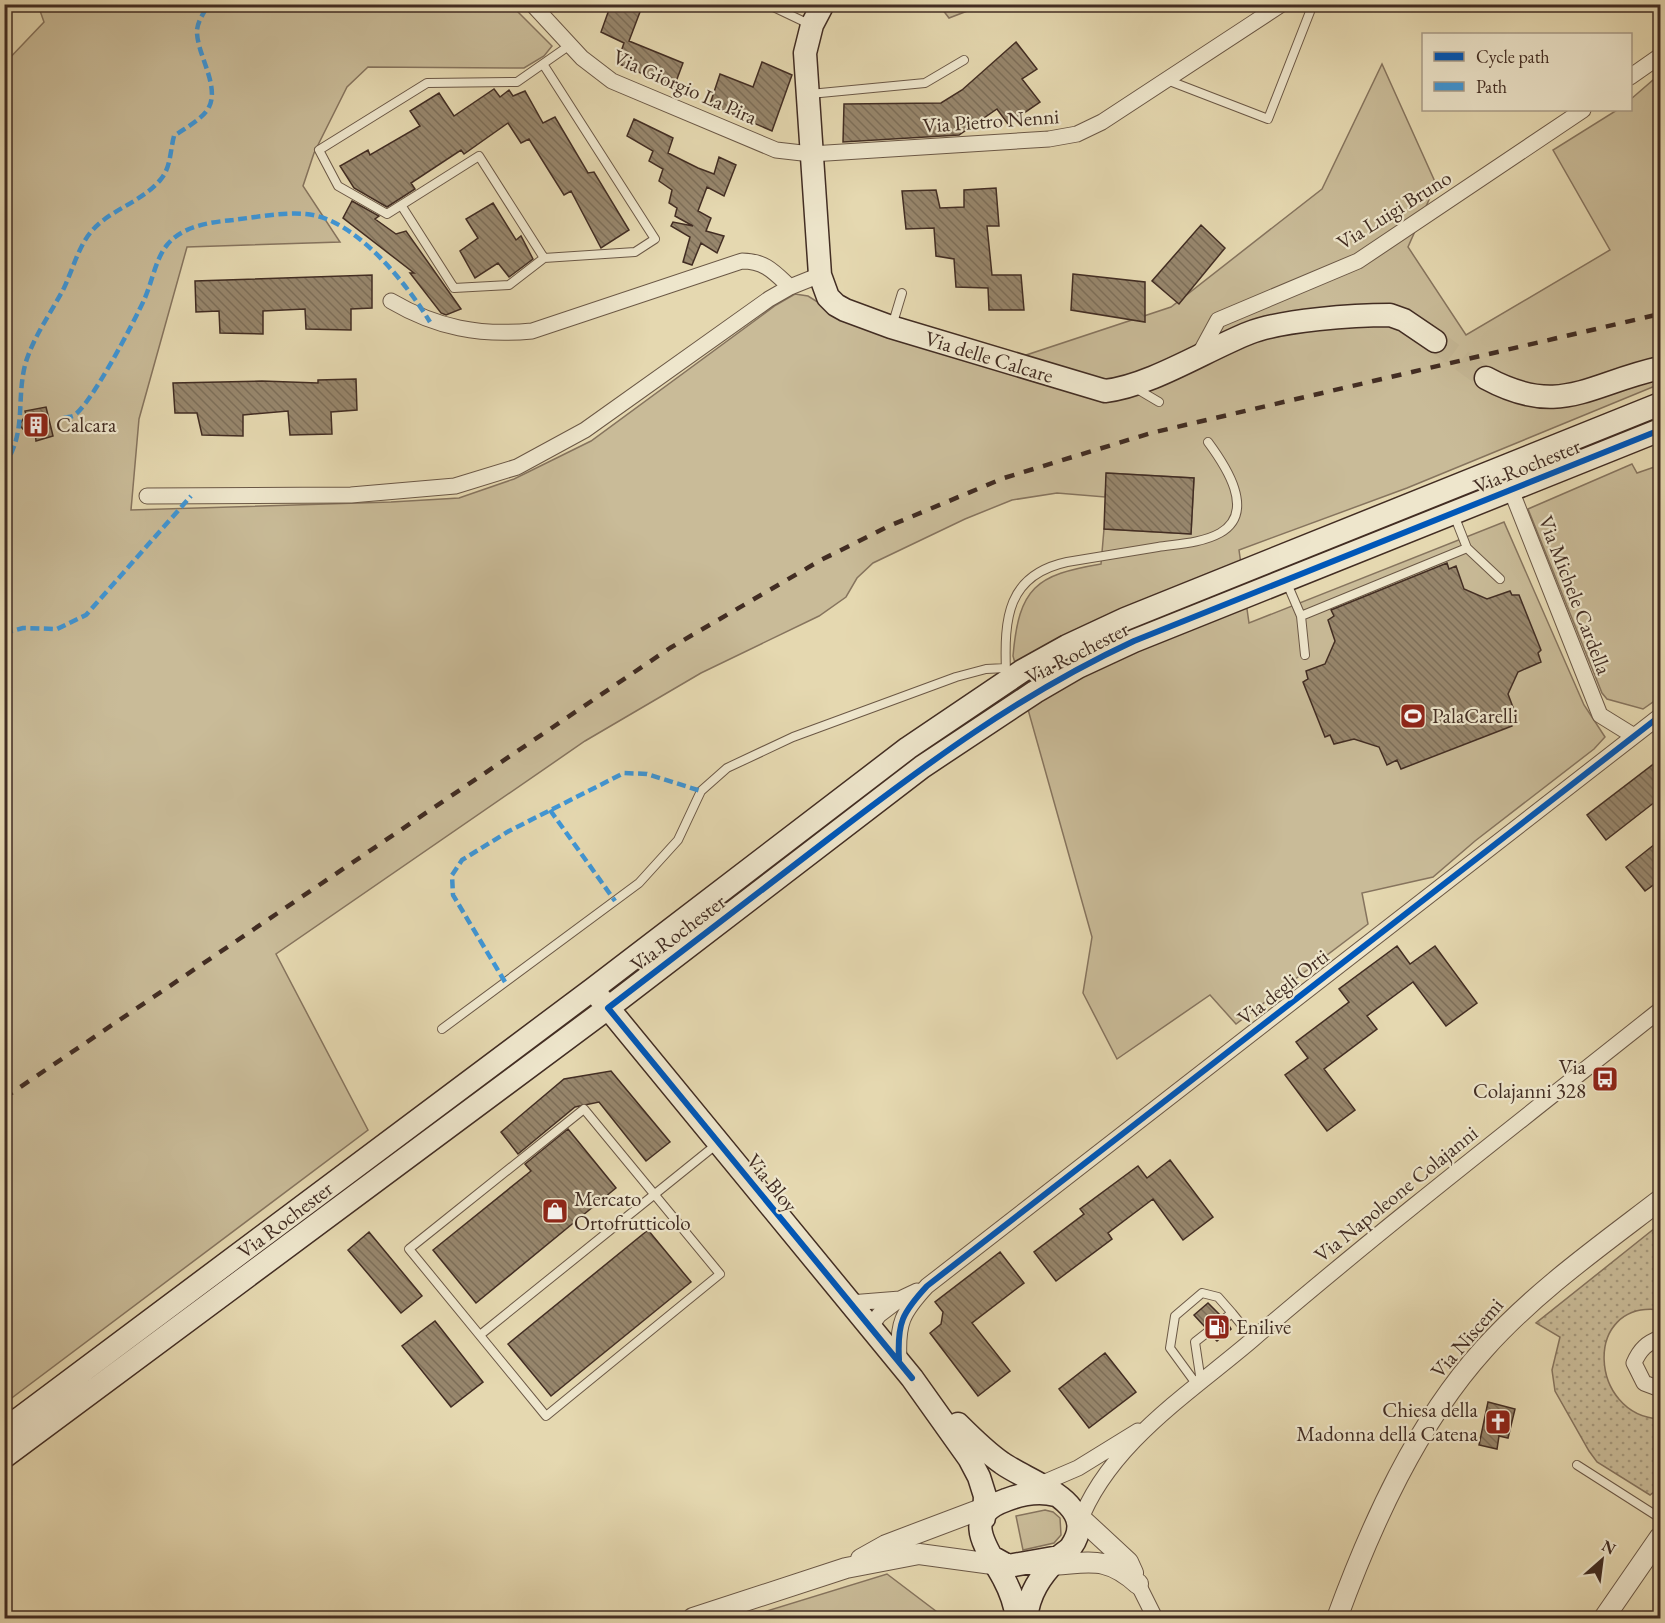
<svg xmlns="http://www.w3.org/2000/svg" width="1665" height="1623" font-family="'EB Garamond',serif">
	<defs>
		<pattern id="park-dots" width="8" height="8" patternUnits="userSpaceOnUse" patternTransform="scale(1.5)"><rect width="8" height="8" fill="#c9bb98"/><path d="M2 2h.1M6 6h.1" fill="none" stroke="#a5987c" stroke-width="1.8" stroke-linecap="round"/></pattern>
		<pattern id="building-back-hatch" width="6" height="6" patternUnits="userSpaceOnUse" patternTransform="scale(1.5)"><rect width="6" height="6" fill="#97866c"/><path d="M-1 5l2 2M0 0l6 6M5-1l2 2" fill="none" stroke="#7d6e58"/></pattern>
	</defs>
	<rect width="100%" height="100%" fill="#e5d8b0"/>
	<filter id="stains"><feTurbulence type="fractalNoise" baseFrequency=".00333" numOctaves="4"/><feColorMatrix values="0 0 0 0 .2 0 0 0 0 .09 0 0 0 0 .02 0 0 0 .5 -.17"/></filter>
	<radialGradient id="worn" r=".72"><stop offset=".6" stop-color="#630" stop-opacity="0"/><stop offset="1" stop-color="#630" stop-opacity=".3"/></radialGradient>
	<!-- green -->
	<path fill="#c9bb98" stroke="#86745e" stroke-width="1.5" d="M38 5H511L552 46 544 56 524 68 368 67 347 87 314 153 303 186 340 242 187 247 139 419 131 510 391 502 459 498 514 479 591 441 776 305 795 294 808 296 840 316 990 367 1171 307 1322 189 1382 64 1436 184 1408 247 1466 335 1610 250 1553 150 1617 110H1630L1631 99 1660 74V384L1407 488 1239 550 1244 585 1660 416V419L1244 588 1249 623 1504 522 1584 705 1605 737 1594 749 1475 841 1433 877 1362 893 1368 924 1236 1024 1210 995 1117 1059 1083 993 1092 937 1013 656C1019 587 1036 575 1101 564L1104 529 1191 534 1194 478 1107 473 1105 497 1057 493 1012 500 965 519 873 563 857 578 846 597 819 616 701 673 585 741 276 954 368 1130 5 1403 4 64 44 22Z
		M939 5H983L949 18Z
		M1632 464 1637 473 1660 465V697L1643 709 1607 699 1602 693 1528 509Z
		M989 706 991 708 617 984 616 982Z
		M1045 1510 1053 1512 1060 1518 1061 1535 1054 1543 1023 1550 1016 1516Z
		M887 1574 945 1618H744Z"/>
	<!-- park -->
	<path fill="url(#park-dots)" stroke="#86745e" stroke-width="1.5" d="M1660 1224V1310C1582 1300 1589 1416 1660 1419V1487L1650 1495 1597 1462 1589 1451 1555 1391 1552 1370 1560 1337 1536 1323Z"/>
	<!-- building -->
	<path fill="url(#building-back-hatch)" stroke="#422d23" stroke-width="1.5" d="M611 4H643L629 41 683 63 674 87 617 63 624 43 601 32Z
		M1016 42 1037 69 1022 79 1040 102 1008 124 997 109 959 135 843 142 844 104 941 103 962 90Z
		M762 62 792 75 772 131 710 104 720 74 753 87Z
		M494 89 500 97 509 90 513 96 525 91 543 123 555 117 588 173 594 172 629 230 601 248 571 191 564 195 529 139 521 143 508 123 464 154 461 150 411 183 415 189 387 207 354 188 340 166 368 150 370 155 420 126 410 111 439 93 454 116Z
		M634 119 673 138 668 153 698 168 714 174 719 157 736 165 724 196 707 187 698 211 711 218 706 231 724 236 717 253 701 243 692 265 683 262 690 237 671 226 673 222 693 226 675 216 677 208 669 203 672 190 659 181 663 169 649 161 653 151 627 136Z
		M996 188 999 226H987L992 275H1021L1024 310H989L988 288 956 287 954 259 936 256 934 228 906 229 902 191 936 190 940 208 964 207V190Z
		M352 201 379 216 375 219 396 234 406 231 461 309 446 315 441 313 410 273H414L343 218Z
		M493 203 516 240 521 236 533 259 509 277 498 263 475 278 460 251 478 238 466 219Z
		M1201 225 1225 248 1179 304 1152 281Z
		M1073 274 1145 282V322L1071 310Z
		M372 275V308L351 309V330L306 329 305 309 263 311V334L220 333 219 311 196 312 195 281Z
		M356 379 357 410 331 412 332 434 290 435 288 411 243 415V436L202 435 197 413H175L173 383 262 381 318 383V380Z
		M46 407 53 436 36 441 35 432 25 431 19 425 26 415 25 411Z
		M1106 473 1194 478 1191 534 1104 529Z
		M1447 563 1449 569 1456 566 1464 589 1487 599 1510 591 1512 595H1519L1541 650 1538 653 1541 662 1518 672 1508 694 1517 718 1511 721 1512 726 1401 769 1397 760 1387 765 1379 747 1354 739 1334 744 1330 735 1325 737 1303 682 1308 679 1306 671 1325 664 1335 641 1328 620 1334 616 1331 610Z
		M1660 759V798L1606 840 1587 815Z
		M1660 840V880L1645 891 1626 867Z
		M1397 946 1410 964 1435 946 1477 1003 1446 1026 1413 982 1367 1016 1377 1029 1324 1069 1355 1110 1327 1131 1285 1075 1308 1058 1296 1042 1349 1002 1339 989Z
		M611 1071 670 1142 646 1161 599 1102 575 1107 518 1154 501 1132 564 1079Z
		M568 1129 616 1188 476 1303 433 1250 531 1171 525 1164Z
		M1170 1160 1213 1217 1183 1240 1153 1199 1108 1233 1112 1239 1056 1281 1034 1252 1084 1214 1080 1209 1138 1166 1147 1178Z
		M648 1230 691 1282 551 1396 508 1344Z
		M369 1232 422 1296 401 1313 348 1250Z
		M1000 1252 1024 1283 972 1323 1010 1371 978 1396 930 1333 941 1324 943 1312 935 1302Z
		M1208 1303 1220 1315 1205 1327 1194 1315Z
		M435 1321 483 1382 451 1407 402 1346Z
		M1228 1324 1231 1329 1217 1341 1212 1336Z
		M1105 1353 1136 1392 1089 1428 1059 1389Z
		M1488 1402 1515 1409 1508 1438 1499 1436 1497 1449 1479 1445Z"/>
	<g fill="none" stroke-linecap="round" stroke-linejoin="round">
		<!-- secondary-tunnel -->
		<path stroke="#c4b694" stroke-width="22" stroke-dasharray="22 11" stroke-linecap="butt" d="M1435 341 1486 378"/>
		<defs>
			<path id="service" d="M767 4 809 24
				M1167 80 1268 119 1313 4
				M810 94 925 83 964 60
				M401 205 454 288 509 285 544 258 635 252 655 239 543 64
				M544 258 479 156 387 214 338 186 319 150 427 83 517 82 570 45
				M892 326 902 293
				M1137 389 1159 402
				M1454 515 1467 548
				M1286 581 1301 616
				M1305 655 1301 616 1467 548 1500 579
				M1006 672C1004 618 1007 575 1067 562 1098 557 1128 552 1158 547 1178 544 1202 543 1220 533 1257 512 1225 465 1208 442
				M442 1029 639 883 678 840 701 791 727 768 793 737 956 677 986 669 1006 668
				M584 1109 720 1274 546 1416 409 1249Z
				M480 1335 717 1144
				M1201 1382 1195 1342 1232 1313 1253 1339
				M1197 1385 1170 1348 1175 1316 1202 1293 1218 1297 1232 1313
				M1577 1465 1660 1518"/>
			<path id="minor" d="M532 4 582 58 612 81 776 150 811 154 1049 139 1077 134 1102 122 1282 4
				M1630 77 1660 56
				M391 301C437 328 480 336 532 331L742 261C765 261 774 272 790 287
				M1199 355 1218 320 1358 261 1583 110
				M1511 490 1600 715 1634 736
				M147 496 351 495 455 486 517 467 585 430 769 299 790 287 820 275
				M850 1303 900 1299 917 1291
				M870 1327 879 1315 900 1299
				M1660 1338C1647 1343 1640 1349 1634 1363L1644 1383 1660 1389
				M899 1360C897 1323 902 1313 927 1286L1660 716
				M1036 1486 1078 1468 1138 1431
				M1078 1526C1107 1445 1190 1393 1252 1340 1385 1226 1523 1119 1660 1010
				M1138 1584 1155 1618"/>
			<path id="tertiary" d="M1075 1513 1128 1562 1133 1573
				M861 1559 886 1545 997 1503
				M1043 1565C1085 1565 1103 1552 1138 1584
				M693 1618 846 1568 919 1554 1007 1566
				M1337 1618C1371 1525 1417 1423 1484 1349 1535 1292 1600 1246 1660 1200
				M1604 1618 1660 1537"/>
			<path id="secondary" d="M823 4 812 25 805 53 820 275 828 297 836 305 845 310 891 327 1105 391C1150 386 1206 350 1249 333 1281 320 1355 315 1390 315L1404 320 1435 341
				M1486 378C1560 418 1588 384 1660 368
				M599 997 912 1378 969 1458 979 1477 985 1496 984 1518
				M958 1424C972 1438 986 1452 1002 1463 1028 1482 1102 1503 1071 1547 1067 1552 1061 1554 1057 1559 1040 1577 1029 1593 1026 1618
				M4 1430 593 989 908 748 1022 671 1067 646 1125 619 1660 404
				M4 1457 608 1008 922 767 1035 692 1078 667 1134 641 1660 430
				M990 1556 1008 1566 1059 1557
				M1017 1618C1015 1604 1011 1592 1004 1579 991 1553 957 1517 1006 1500 1021 1494 1040 1491 1056 1495"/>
		</defs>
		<!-- service casing -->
		<use href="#service" stroke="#6b5846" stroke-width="10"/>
		<!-- minor casing -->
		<use href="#minor" stroke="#6b5846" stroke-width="17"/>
		<!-- tertiary casing -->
		<use href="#tertiary" stroke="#6b5846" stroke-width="22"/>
		<!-- secondary casing -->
		<use href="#secondary" stroke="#422d23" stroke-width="25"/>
		<!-- service -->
		<use href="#service" stroke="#eee6cc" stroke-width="8"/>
		<!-- minor -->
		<use href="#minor" stroke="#eee6cc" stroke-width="15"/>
		<!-- tertiary -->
		<use href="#tertiary" stroke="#eee6cc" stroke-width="20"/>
		<!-- secondary -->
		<use href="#secondary" stroke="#eee6cc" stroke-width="22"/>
		<!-- rail -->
		<path stroke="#422d23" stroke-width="4.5" stroke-dasharray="10 10" stroke-linecap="butt" d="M4 1098 670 648 821 560 889 526 1004 478 1151 433 1660 314"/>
		<!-- quiet -->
		<path stroke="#3f96d6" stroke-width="4.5" stroke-dasharray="9 4.5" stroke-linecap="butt" d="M1660 168 1657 178 1660 189
			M64 418C67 417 70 417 73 416 90 407 135 320 144 300 152 283 155 260 167 245 182 226 211 222 233 220 257 217 283 212 306 214 355 218 407 284 430 322
			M4 466C27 432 16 402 25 365 33 337 51 313 64 288 71 273 76 256 84 242 102 210 139 206 161 179 171 167 170 151 174 136 185 128 203 119 209 107 220 85 196 53 197 30 198 21 204 12 209 4
			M4 633 23 628 57 629 86 615 191 496
			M550 810 615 901
			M505 982 453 895 452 875 462 860 509 831 624 773 647 774 701 791"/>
		<defs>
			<path id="cycleway" d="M899 1360C897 1323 902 1313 927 1286L1660 716
				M912 1378 608 1008C681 952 754 896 827 840 926 764 1020 694 1134 641L1660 430"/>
		</defs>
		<!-- cycleway casing -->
		<use href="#cycleway" stroke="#eee6cc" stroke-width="10"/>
		<!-- cycleway -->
		<use href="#cycleway" stroke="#0057b8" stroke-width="6"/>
	</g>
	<!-- icons -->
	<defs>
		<symbol id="building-square" viewBox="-11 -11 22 22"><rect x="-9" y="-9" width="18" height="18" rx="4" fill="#8f2418" stroke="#eee6cc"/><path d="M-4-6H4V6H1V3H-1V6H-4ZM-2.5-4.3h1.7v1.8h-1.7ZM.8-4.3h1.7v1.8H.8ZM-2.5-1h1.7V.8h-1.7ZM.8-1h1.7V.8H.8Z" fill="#fff"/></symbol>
		<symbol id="stadium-square" viewBox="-11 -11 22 22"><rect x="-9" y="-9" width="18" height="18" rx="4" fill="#8f2418" stroke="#eee6cc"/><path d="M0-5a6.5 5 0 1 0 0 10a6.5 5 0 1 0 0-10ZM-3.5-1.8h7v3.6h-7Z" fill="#fff"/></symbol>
		<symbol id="bus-square" viewBox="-11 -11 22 22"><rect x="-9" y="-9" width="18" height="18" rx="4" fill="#8f2418" stroke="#eee6cc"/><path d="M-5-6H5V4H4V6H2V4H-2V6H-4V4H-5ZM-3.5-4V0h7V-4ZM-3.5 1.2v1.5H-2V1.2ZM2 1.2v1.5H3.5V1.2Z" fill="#fff"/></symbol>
		<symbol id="shop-square" viewBox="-11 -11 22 22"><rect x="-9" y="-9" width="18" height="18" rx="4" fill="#8f2418" stroke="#eee6cc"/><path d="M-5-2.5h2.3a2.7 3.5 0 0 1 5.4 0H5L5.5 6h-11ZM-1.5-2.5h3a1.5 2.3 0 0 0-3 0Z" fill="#fff"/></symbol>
		<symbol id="fuel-square" viewBox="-11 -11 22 22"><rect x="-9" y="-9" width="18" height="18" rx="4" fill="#8f2418" stroke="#eee6cc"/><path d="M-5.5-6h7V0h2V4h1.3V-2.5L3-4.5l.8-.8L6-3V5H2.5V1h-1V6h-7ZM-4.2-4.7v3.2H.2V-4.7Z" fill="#fff"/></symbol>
		<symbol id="church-square" viewBox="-11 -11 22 22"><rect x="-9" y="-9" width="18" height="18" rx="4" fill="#8f2418" stroke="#eee6cc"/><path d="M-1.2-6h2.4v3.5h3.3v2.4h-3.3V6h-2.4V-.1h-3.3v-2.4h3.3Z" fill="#fff"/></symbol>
	</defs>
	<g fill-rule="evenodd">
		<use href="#building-square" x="21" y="410" width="30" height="30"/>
		<use href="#stadium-square" x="1398" y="701" width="30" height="30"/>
		<use href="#bus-square" x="1590" y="1064" width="30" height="30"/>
		<use href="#shop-square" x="540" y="1196" width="30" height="30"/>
		<use href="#fuel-square" x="1202" y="1312" width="30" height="30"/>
		<use href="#church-square" x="1483" y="1407" width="30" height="30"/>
	</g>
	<g text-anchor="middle" stroke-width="4.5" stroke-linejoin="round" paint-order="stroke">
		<!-- street labels -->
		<g font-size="21" fill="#422d23" stroke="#eee6cc">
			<text transform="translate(685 87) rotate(24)" y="7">Via Giorgio La Pira</text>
			<text transform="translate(991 121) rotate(-4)" y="7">Via Pietro Nenni</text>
			<text transform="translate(1394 210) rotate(-32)" y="7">Via Luigi Bruno</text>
			<text transform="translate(989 357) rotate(17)" y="7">Via delle Calcare</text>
			<text transform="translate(1527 466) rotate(-22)" y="7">Via Rochester</text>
			<text transform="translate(1575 595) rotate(69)" y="7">Via Michele Cardella</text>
			<text transform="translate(1077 653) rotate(-27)" y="7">Via Rochester</text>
			<text transform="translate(678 933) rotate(-37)" y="7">Via Rochester</text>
			<text transform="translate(1283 987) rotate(-38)" y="7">Via degli Orti</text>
			<text transform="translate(772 1183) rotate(51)" y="7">Via Bloy</text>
			<text transform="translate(1396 1194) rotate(-39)" y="7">Via Napoleone Colajanni</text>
			<text transform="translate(285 1220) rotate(-37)" y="7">Via Rochester</text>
			<text transform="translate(1467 1338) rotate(-49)" y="7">Via Niscemi</text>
		</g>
		<!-- poi labels -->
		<g font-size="21" fill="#422d23" stroke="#eee6cc" text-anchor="start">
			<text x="56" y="432">Calcara</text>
			<text x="1432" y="723">PalaCarelli</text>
			<text x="1586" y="1074" text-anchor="end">Via<tspan x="1586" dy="24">Colajanni 328</tspan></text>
			<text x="574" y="1206">Mercato<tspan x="574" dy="24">Ortofrutticolo</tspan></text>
			<text x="1236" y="1334">Enilive</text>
			<text x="1478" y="1417" text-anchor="end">Chiesa della<tspan x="1478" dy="24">Madonna della Catena</tspan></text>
		</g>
	</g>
	<!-- margin -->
	<rect width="1665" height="1623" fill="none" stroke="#e5d8b0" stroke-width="24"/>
	<rect x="6" y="6" width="1653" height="1611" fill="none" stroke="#422d23" stroke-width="3"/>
	<rect x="12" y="12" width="1641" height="1599" fill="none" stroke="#422d23" stroke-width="1.5"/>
	<!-- legend -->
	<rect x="1422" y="33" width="210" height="78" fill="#eee6cc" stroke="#a99c88" stroke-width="1.5"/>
	<rect x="1434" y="52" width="30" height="9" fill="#0057b8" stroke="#a99c88" stroke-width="1.5"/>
	<text x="1476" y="63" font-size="18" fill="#422d23">Cycle path</text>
	<rect x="1434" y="82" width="30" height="9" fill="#3f96d6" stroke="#a99c88" stroke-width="1.5"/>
	<text x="1476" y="93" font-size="18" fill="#422d23">Path</text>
	<!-- north arrow -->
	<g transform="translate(1602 1560) rotate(28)" stroke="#eee6cc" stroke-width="4.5" paint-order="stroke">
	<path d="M0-4.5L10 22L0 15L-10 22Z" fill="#422d23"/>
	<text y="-9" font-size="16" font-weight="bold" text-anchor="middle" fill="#422d23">N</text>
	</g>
	<rect width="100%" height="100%" filter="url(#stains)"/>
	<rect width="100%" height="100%" fill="url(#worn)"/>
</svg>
